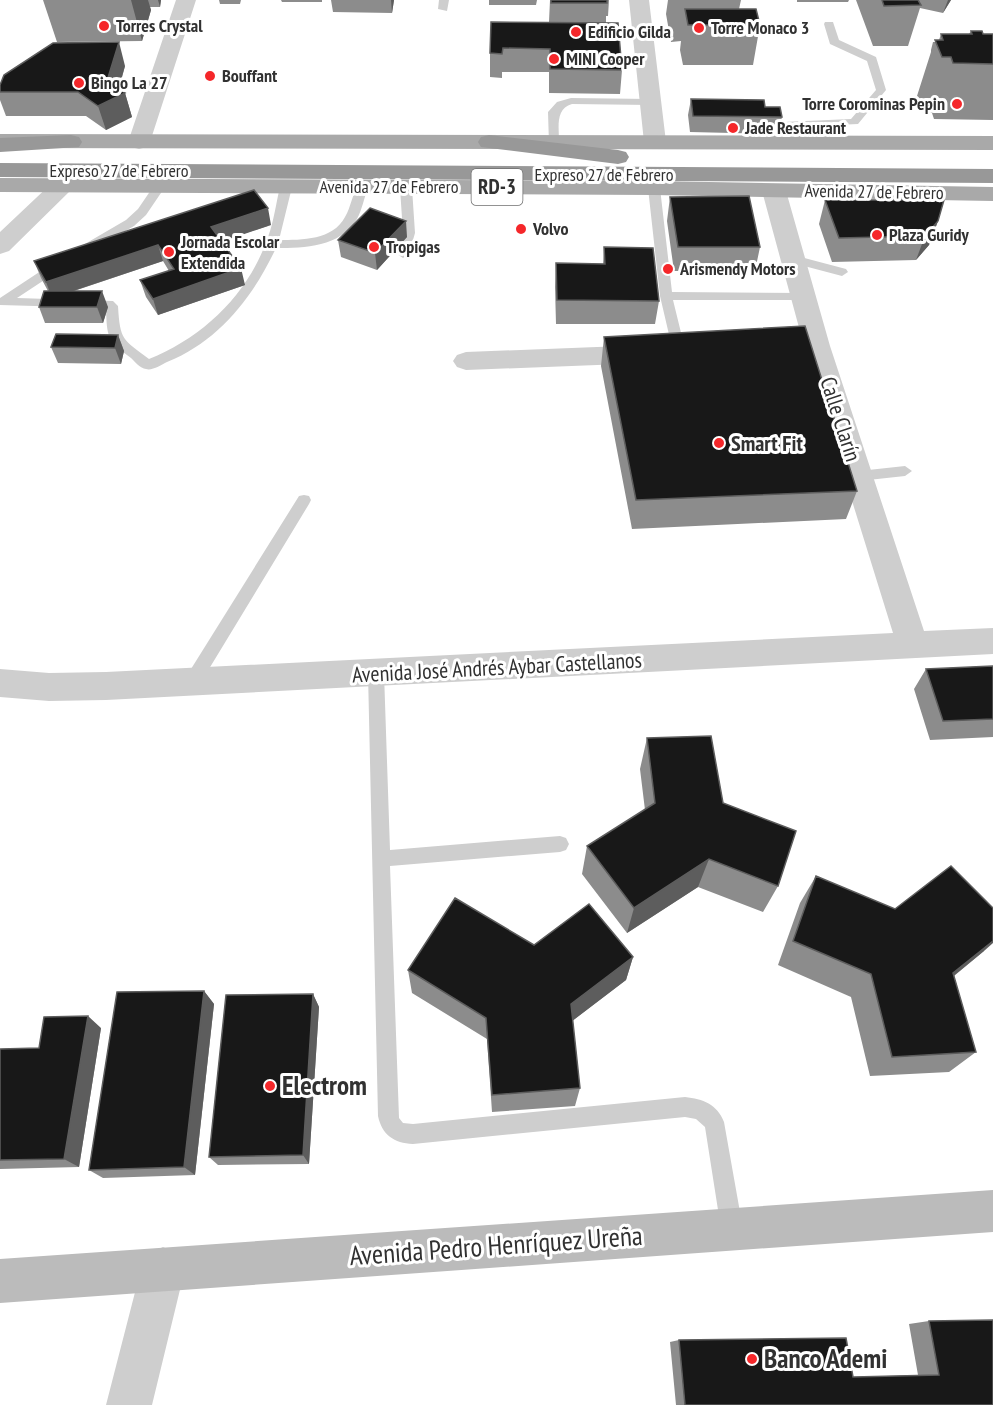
<svg xmlns="http://www.w3.org/2000/svg" width="993" height="1405" font-family="'PT Sans Narrow',sans-serif">
	<rect width="100%" height="100%" fill="#fff"/>
	<g fill="none" stroke-linecap="round" stroke-linejoin="round">
		<!-- lane -->
		<path fill="#cecece" fill-rule="evenodd" d="M439 0H449L447 11 438 9Z
			M825 22H833L839 40 876 57 886 90 858 124 793 127 794 143 788 146 784 145 783 122 851 119 876 90 867 61 830 44 824 24Z
			M571 98 650 99 655 102 650 105 572 104C555 109 559 127 559 142L553 145 549 144 548 112 557 102Z
			M159 183 165 187 146 215 134 226 86 254H78L76 251 78 248 126 220 138 209 155 184Z
			M286 183 292 187 279 240C302 240 333 240 345 217 351 207 352 195 358 185L362 184 368 188C364 198 362 210 357 219 340 247 305 248 276 248 253 297 219 341 167 362 161 365 152 371 146 369 140 368 135 362 131 358 107 340 107 338 106 308L0 305V298L56 261H64L66 264 64 267 17 298 113 301 118 306C120 341 123 339 149 359 204 337 249 293 268 237 274 221 276 203 280 187Z
			M406 184 412 188 415 233 409 254 403 258 397 254 403 233 400 188Z
			M654 184 660 188 672 292 804 293 810 297 809 300H673L686 353 679 358 674 356 660 296 648 188Z
			M793 255 846 269 848 272 842 276 789 262 787 259 789 256Z
			M905 466 912 471 905 476 859 481 852 476 859 471Z
			M304 495 309 496 311 500 309 504 198 687 192 689 186 687 184 682 186 677 299 496Z
			M376 666 382 668 384 673 390 850 560 836 566 838 569 844 566 850 560 852 390 866 399 1118 403 1123 413 1124 685 1097C703 1099 717 1104 724 1122L743 1229 740 1237 732 1240 724 1237 721 1229 705 1127 696 1119 685 1117 413 1144C394 1143 382 1135 378 1116L368 673 370 668Z"/>
		<!-- street -->
		<path fill="#cecece" fill-rule="evenodd" d="M176 0H196L150 142 147 147 139 149 131 147 128 142Z
			M629 0H649L666 142 663 147 655 149 647 147 644 142Z
			M62 179 70 181 74 186 70 191 9 251 0 254V232L54 181Z
			M774 184 782 186 786 191 830 346 924 631 993 628V654L106 700 49 701 0 697V669L49 673 106 672 893 633 804 346 762 191 766 186Z
			M648 345 657 348 661 354 657 360 648 363 466 370 457 367 453 361 457 355 466 352Z
			M163 1247 178 1254 185 1269 152 1405H106L141 1269 148 1254Z"/>
		<!-- secondary -->
		<path fill="#bbb" fill-rule="evenodd" d="M993 1190V1232L0 1303V1259Z"/>
		<!-- primary -->
		<path fill="#a9a9a9" fill-rule="evenodd" d="M0 134 993 136V150L0 148Z
			M0 178 654 181 993 187V201L654 195 0 192Z"/>
		<!-- highway -->
		<path fill="#989898" fill-rule="evenodd" d="M71 135 79 137 82 142 79 147 0 152V138Z
			M489 135 618 150 626 152 629 157 626 162 618 164 481 147 478 142 481 137Z
			M0 163 993 169V183L0 177Z"/>
	</g>
	<!-- wall -->
	<path fill="#8c8c8c" d="M43 0H161L160 7H150L151 10 142 41 57 42Z
		M219 0H241L240 4H220Z
		M281 0H322V2H282Z
		M331 0H394L392 13 333 12Z
		M489 0H537L536 5H489Z
		M550 0H609L608 16H606V23L622 70 620 94 549 93V72H502V78L490 77V53L549 22Z
		M668 0H741L739 9 760 25 753 65H683L680 50 681 41 671 42 666 14Z
		M797 0H849L848 2H797Z
		M856 0H951L943 13 920 8 908 46H873Z
		M971 31 983 34H993V120L934 119 932 113H923L917 96 931 52V50L933 42H935V40H939L941 34H969Z
		M125 66 119 89 125 93 132 117 106 130 86 116H6L0 100V85Z
		M691 99 765 107 782 117 778 134 690 132 688 115Z
		M670 197 760 247 755 271H674L667 221Z
		M825 200 938 221 929 245 916 260 832 262 819 224Z
		M271 225 221 241 245 285 158 315 146 297 140 280 169 271 163 261 74 291 108 307 103 323H45L39 307 48 291 41 278 34 261Z
		M407 237 377 270 341 257 338 240Z
		M604 247 659 301 655 324H556L555 287 556 263 603 264Z
		M118 335 124 351 121 364 58 363 51 347Z
		M604 337 857 491 846 519 632 529 601 366Z
		M993 666V737L930 740 914 689 926 669Z
		M647 738 723 803 778 886 763 912 698 887 627 933 582 874 587 846 645 810 640 769Z
		M816 876 984 951 954 976 976 1052 949 1072 870 1076 851 997 778 965 800 903Z
		M534 945 633 957 626 980 572 1021 580 1088 575 1106 492 1112 487 1039 412 993 408 970Z
		M204 991 214 1004 195 1175 103 1178 89 1170Z
		M313 994 319 1007 309 1164 218 1165 209 1157Z
		M101 1028 79 1167 0 1169V1049L39 1048Z
		M929 1321 993 1405H676L670 1342 679 1340 853 1377 918 1375 909 1324Z"/>
	<!-- shaded-wall -->
	<path fill="#5d5d5d" d="M131 0H148L151 10 142 41Z
		M158 0H161L160 7Z
		M391 0H394L392 13Z
		M948 0H951L943 13Z
		M119 42 125 66 116 97 125 93 132 117 106 130 98 106 107 81Z
		M268 208 271 225 215 244 211 227Z
		M406 221 407 237 377 270 375 253Z
		M938 221 929 245 916 260 925 236Z
		M158 245 163 261 52 298 46 282Z
		M241 268 245 285 158 315 153 299Z
		M102 291 108 307 103 323 97 307Z
		M118 335 124 351 121 364 115 348Z
		M709 859 698 887 627 933 634 908Z
		M993 941V943L984 951 929 996 953 973Z
		M633 957 626 980 567 1025 571 1004Z
		M204 991 214 1004 195 1175 184 1167Z
		M313 994 319 1007 309 1164 303 1155Z
		M88 1016 101 1028 79 1167 64 1159Z"/>
	<!-- building -->
	<path fill="#181818" stroke="#5d5d5d" stroke-width="1.5" d="M551 0H607V3H551Z
		M882 0H918L921 5 884 6Z
		M685 9H756L760 25H688Z
		M491 22 618 23 622 70 550 69V49L503 48 502 54 490 53Z
		M971 31H982L983 34H993V64L953 63 951 57H942L935 40H943L941 34H972Z
		M119 42 107 81 125 93 98 106 78 92H0V85L4 75 53 43Z
		M691 99 764 100 765 107H780L782 117 693 116Z
		M254 190 268 208 211 227 241 268 153 299 140 280 174 269 158 245 46 282 34 261Z
		M749 196 760 247H678L670 197Z
		M825 200H944L938 221 925 236 839 238Z
		M370 208 406 221 375 253 338 240Z
		M604 247 653 248 659 301 557 300 556 263 605 264Z
		M44 291H102L97 307H39Z
		M805 326 857 491 636 500 604 337Z
		M56 334 118 335 115 348 51 347Z
		M993 666V719L943 721 926 669Z
		M711 736 723 803 796 831 778 886 709 859 634 908 587 846 655 803 647 738Z
		M951 866 993 908V941L953 973 976 1052 892 1057 871 974 793 941 816 876 895 909Z
		M455 898 534 945 589 904 633 957 571 1004 580 1088 492 1095 486 1018 408 970Z
		M204 991 184 1167 89 1170 117 992Z
		M313 994 303 1155 209 1157 226 995Z
		M88 1016 64 1159 0 1160V1049L39 1048 44 1017Z
		M993 1320V1405H685L679 1340 846 1338 853 1377 939 1375 929 1321Z"/>
	<!-- markers -->
	<g fill="#f5272a" stroke="#fff" stroke-width="2">
		<circle cx="104" cy="26" r="6"/>
		<circle cx="699" cy="28" r="6"/>
		<circle cx="576" cy="32" r="6"/>
		<circle cx="554" cy="59" r="6"/>
		<circle cx="210" cy="76" r="6"/>
		<circle cx="79" cy="83" r="6"/>
		<circle cx="957" cy="104" r="6"/>
		<circle cx="733" cy="128" r="6"/>
		<circle cx="521" cy="229" r="6"/>
		<circle cx="877" cy="235" r="6"/>
		<circle cx="374" cy="247" r="6"/>
		<circle cx="169" cy="252" r="6"/>
		<circle cx="668" cy="269" r="6"/>
		<circle cx="719" cy="443" r="6"/>
		<circle cx="270" cy="1086" r="6"/>
		<circle cx="752" cy="1359" r="6"/>
	</g>
	<g text-anchor="middle" stroke-width="6" stroke-linejoin="round" paint-order="stroke">
		<!-- far-poi labels -->
		<g font-size="18" font-weight="bold" fill="#313131" stroke="#fff" text-anchor="start">
			<text x="116" y="32">Torres Crystal</text>
			<text x="711" y="34">Torre Monaco 3</text>
			<text x="588" y="38">Edificio Gilda</text>
			<text x="566" y="65">MINI Cooper</text>
			<text x="222" y="82">Bouffant</text>
			<text x="91" y="89">Bingo La 27</text>
			<text x="945" y="110" text-anchor="end">Torre Corominas Pepin</text>
			<text x="745" y="134">Jade Restaurant</text>
			<text x="533" y="235">Volvo</text>
			<text x="889" y="241">Plaza Guridy</text>
			<text x="181" y="248">Jornada Escolar<tspan x="181" dy="21">Extendida</tspan></text>
			<text x="386" y="253">Tropigas</text>
			<text x="680" y="275">Arismendy Motors</text>
		</g>
		<!-- far-street labels -->
		<g font-size="18" fill="#313131" stroke="#fff">
			<text x="119" y="177">Expreso 27 de Febrero</text>
			<text x="604" y="181">Expreso 27 de Febrero</text>
			<text x="389" y="193">Avenida 27 de Febrero</text>
			<text transform="translate(874 192) rotate(1)" y="6">Avenida 27 de Febrero</text>
		</g>
		<!-- shield labels -->
		<rect fill="#fff" stroke="#6f6f6f" stroke-width="1.5" x="471.5" y="169" width="51" height="36" rx="4.5"/>
		<g font-size="21" font-weight="bold" fill="#313131">
			<text x="497" y="194">RD-3</text>
		</g>
		<!-- street labels -->
		<g font-size="22" fill="#313131" stroke="#fff">
			<text transform="translate(841 419) rotate(72)" y="8">Calle Clarín</text>
			<text transform="translate(497 667) rotate(-3)" y="8">Avenida José Andrés Aybar Castellanos</text>
		</g>
		<!-- poi labels -->
		<g font-size="22" font-weight="bold" fill="#313131" stroke="#fff" text-anchor="start">
			<text x="731" y="451">Smart Fit</text>
		</g>
		<!-- near-poi labels -->
		<g font-size="27" font-weight="bold" fill="#313131" stroke="#fff" text-anchor="start">
			<text x="282" y="1095">Electrom</text>
			<text x="764" y="1368">Banco Ademi</text>
		</g>
		<!-- near-street labels -->
		<g font-size="27" fill="#313131" stroke="#fff">
			<text transform="translate(496 1246) rotate(-4)" y="9">Avenida Pedro Henríquez Ureña</text>
		</g>
	</g>
</svg>
